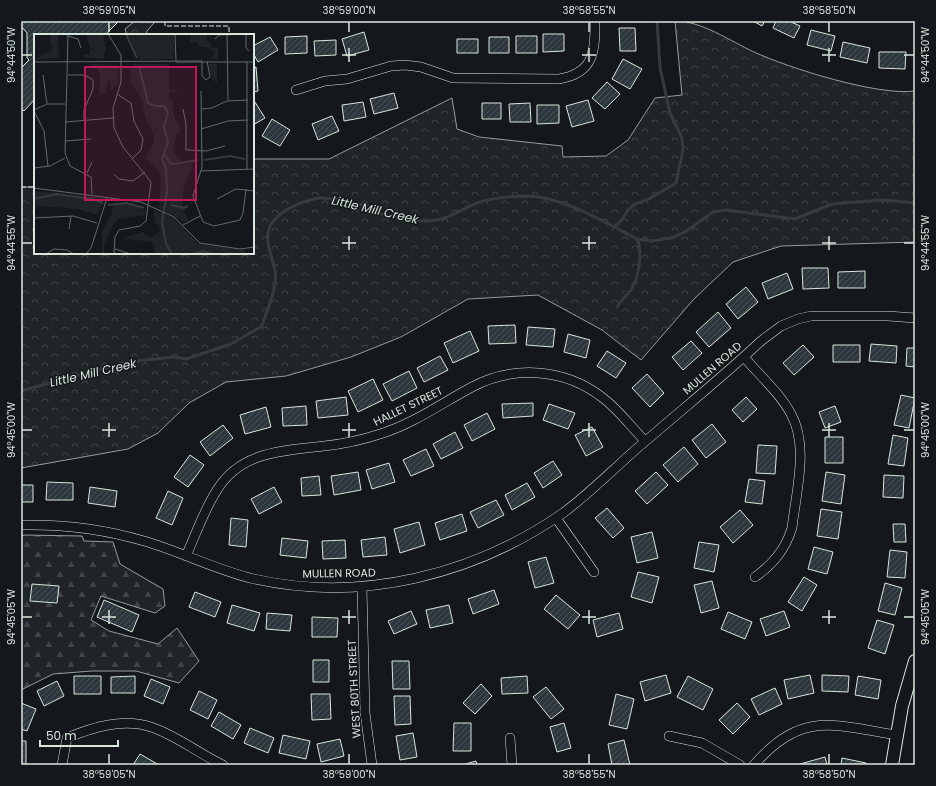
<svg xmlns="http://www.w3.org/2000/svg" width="936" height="786" font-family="Poppins,sans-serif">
	<defs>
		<pattern id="forest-firs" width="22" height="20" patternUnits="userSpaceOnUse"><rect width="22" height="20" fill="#202428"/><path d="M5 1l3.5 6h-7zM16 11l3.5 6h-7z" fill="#404447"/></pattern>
		<pattern id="park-crowns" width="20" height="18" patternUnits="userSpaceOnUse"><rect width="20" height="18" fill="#202428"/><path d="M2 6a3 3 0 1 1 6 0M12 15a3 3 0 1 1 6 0" fill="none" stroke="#404447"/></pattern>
		<pattern id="building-hatch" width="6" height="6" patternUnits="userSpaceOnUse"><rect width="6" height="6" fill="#2c363c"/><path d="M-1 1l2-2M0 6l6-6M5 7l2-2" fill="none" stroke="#4a5358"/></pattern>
	</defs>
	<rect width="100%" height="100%" fill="#14181c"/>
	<!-- forest -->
	<path fill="url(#forest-firs)" stroke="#939e99" d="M24 535 82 536 84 541 113 542 120 564 163 589 165 606 155 613 101 596 91 620 109 631 158 644 177 628 199 661 179 683 136 671H92L53 674 21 690V536Z"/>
	<!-- park -->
	<path fill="url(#park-crowns)" stroke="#939e99" d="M135 21H154V23L147 31 146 35H127L125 29Z
		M675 21C702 21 730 41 754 52 789 68 877 96 915 91V242L781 246 733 262 694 299 641 360 602 330 538 295 468 299 401 337 351 357 286 376 226 382 189 403 158 433 128 449 21 468V187H35V253H253V159H329L452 98 457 129 479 137 562 146 563 157 606 156 628 140 655 98 682 95Z"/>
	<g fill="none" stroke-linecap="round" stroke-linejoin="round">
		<!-- stream -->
		<path stroke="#363b3e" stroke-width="3" d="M614 227 621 221 628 210 635 204 647 200 676 183 683 150 682 138 670 113 660 68 657 21
			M617 307C622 299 626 297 631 290 639 278 643 252 637 239
			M21 391 127 362 174 357 186 359 231 344 262 326C267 309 278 288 275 270 272 255 262 238 272 223 282 209 302 201 319 198 327 197 361 204 369 207 373 208 376 212 379 213 392 218 411 221 424 221 448 221 457 211 477 203 489 198 516 196 528 196 563 197 606 223 637 239L651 241 671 238 685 232 713 212 726 210 795 219 832 204 882 200 915 203"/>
	</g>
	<!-- building -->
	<path fill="url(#building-hatch)" stroke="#d8e6dc" d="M21 21H119L108 32 107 35H35V99L24 111 21 108V68L29 60 27 58V33L21 26Z
		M753 21H765L762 26Z
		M776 21H789L800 26 794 38 773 28Z
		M619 28H635L636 51H620Z
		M811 30 835 36 831 51 807 45Z
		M364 32 369 50 347 56 342 39Z
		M543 34H564V51L543 52Z
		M307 36V53L285 54V37Z
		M516 36H537V53H516Z
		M270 37 278 50 258 62 253 53V46Z
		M489 37H509V53H489Z
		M457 39H478V53H457Z
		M336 40V55L315 56 314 41Z
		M843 42 870 48 867 63 840 57Z
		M879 52H906L905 69 879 68Z
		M623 59 642 69 630 89 612 79Z
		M256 67 258 91 253 92V68Z
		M607 82 620 94 605 109 592 98Z
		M394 93 398 108 374 114 370 99Z
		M253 99 265 118 253 125Z
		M588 100 594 121 572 127 566 106Z
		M363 102 366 117 344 121 342 105Z
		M482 103H501V119H482Z
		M530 103 531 122H510L509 104Z
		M537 105H559V123L537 124Z
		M332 116 339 131 318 140 312 124Z
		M272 119 290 130 280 146 262 136Z
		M802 268H828L829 288 803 289Z
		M865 271V288H838V272Z
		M787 273 793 289 768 299 762 283Z
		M746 287 758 302 738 319 726 304Z
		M718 312 731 328 709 347 696 332Z
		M515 325 516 343 489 344 488 326Z
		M528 327 555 329 553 347 526 345Z
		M470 331 479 351 453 363 444 343Z
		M568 334 590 340 586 358 564 352Z
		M691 341 702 353 683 370 672 357Z
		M871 344 897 346 896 363 869 361Z
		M803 345 814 357 794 375 783 363Z
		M833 345H860V362H833Z
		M907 348H915V367L906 366Z
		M607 351 626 363 616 378 597 366Z
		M440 356 448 370 424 382 417 368Z
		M409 371 417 388 392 401 383 384Z
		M647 374 664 393 650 407 632 388Z
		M373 379 383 400 358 412 348 391Z
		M901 395 915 398 909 428 894 425Z
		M346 397 348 415 318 418 316 401Z
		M746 397 757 409 743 422 732 410Z
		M533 403V416L503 418 502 404Z
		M549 404 575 413 568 429 543 420Z
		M306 406 307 425 283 426 282 408Z
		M835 406 841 422 825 428 819 412Z
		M266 407 271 427 245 434 240 415Z
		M487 413 495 429 472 441 464 425Z
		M712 424 726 442 706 458 692 440Z
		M223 425 233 438 210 456 200 442Z
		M592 427 603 447 586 456 575 435Z
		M455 432 463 448 441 459 433 444Z
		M893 435 908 438 904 466 888 464Z
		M825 437H843V463H825Z
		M758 445 777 446 775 474 756 473Z
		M684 447 698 464 678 482 663 465Z
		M426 449 434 466 411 476 403 460Z
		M190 455 204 465 188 487 174 477Z
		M553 461 562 475 543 488 534 473Z
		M389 463 395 482 372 489 366 470Z
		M358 472 361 490 334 495 331 476Z
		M656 472 668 485 647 504 635 491Z
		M826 472 845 475 841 504 822 501Z
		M884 475 904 476 903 498 883 497Z
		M319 476 321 495 302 496 301 478Z
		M749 479 765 481 762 504 745 502Z
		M47 482 73 483V500H46Z
		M527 483 535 497 512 510 505 495Z
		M21 485H33V502H21Z
		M90 487 117 491 115 507 88 503Z
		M274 487 282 502 259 514 251 499Z
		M168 491 183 498 172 525 156 518Z
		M496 500 504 515 478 528 470 512Z
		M607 508 624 528 613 538 595 518Z
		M821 509 842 512 838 539 817 536Z
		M740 510 753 525 733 543 720 527Z
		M462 514 467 531 440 540 435 523Z
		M231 518 248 520 246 547 229 545Z
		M419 522 425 545 400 553 394 529Z
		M893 524H905L906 542H894Z
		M652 532 658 558 637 563 631 537Z
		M385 537 387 555 363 557 361 540Z
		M282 538 308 541 306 558 280 555Z
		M345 540 346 558 323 559 322 541Z
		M699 542 719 545 714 572 694 568Z
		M814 547 833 552 827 574 808 569Z
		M890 550 907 552 905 578 887 577Z
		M546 557 554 583 535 588 528 562Z
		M638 572 659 577 652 603 631 597Z
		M804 577 817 585 802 611 788 602Z
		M712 581 719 608 701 613 694 585Z
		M885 583 902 588 895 615 878 611Z
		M32 584 59 586 57 603 30 601Z
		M494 590 499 604 473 614 468 599Z
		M195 592 221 602 215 617 189 607Z
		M556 595 580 615 568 629 544 609Z
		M104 600 139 615 132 632 97 617Z
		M232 605 260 613 254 631 227 623Z
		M449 605 453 623 430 628 426 610Z
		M411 611 417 624 394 634 388 621Z
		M784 611 790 627 766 636 760 619Z
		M728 612 752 622 745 639 721 629Z
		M267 613 292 615 290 631 266 629Z
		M619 613 623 629 597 637 593 620Z
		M312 617 338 618 337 637H312Z
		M877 620 894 625 885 654 868 648Z
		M313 660H329V682H313Z
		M392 661H409L410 689H393Z
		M666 675 671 693 645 701 640 682Z
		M810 675 814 693 788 699 784 680Z
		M822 675 849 676 848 692 822 691Z
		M74 676H101V694H74Z
		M135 676V693H111V677Z
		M527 676 528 693 502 694 501 678Z
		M688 676 713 689 703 710 677 697Z
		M858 676 881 680 878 699 855 695Z
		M151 679 170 687 163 704 144 696Z
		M57 681 64 696 44 706 37 691Z
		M481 684 492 696 475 714 463 703Z
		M546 687 564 709 551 719 533 697Z
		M775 688 782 704 759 715 751 699Z
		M199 691 217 700 208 719 190 710Z
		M311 694H330L331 719 312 720Z
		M616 694 634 699 627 729 609 725Z
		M394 696H410L411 724 395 725Z
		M21 703 36 709 27 731 21 729Z
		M737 703 750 717 733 734 719 720Z
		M219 712 241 725 233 739 211 726Z
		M454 723H471V751H453Z
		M564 723 571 748 557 752 550 727Z
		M250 728 274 738 268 753 244 743Z
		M413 733 417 757 400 760 396 736Z
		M283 735 310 741 306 759 279 753Z
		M340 739 344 756 321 762 317 744Z
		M624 740 630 765H612L608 744Z
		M21 741H26V765H21Z
		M140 754 159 765H133Z
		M825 757 827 765H800V764Z
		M842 758 866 763 865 765H841Z
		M476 761 477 765H462Z"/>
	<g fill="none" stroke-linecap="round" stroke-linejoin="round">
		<defs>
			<path id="minor" d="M296 90 325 81 347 79 391 66 405 65 421 67 453 78 559 79C594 73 595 52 595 21
				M744 357C759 375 780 393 791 414 809 446 796 492 792 528 785 550 773 564 755 577
				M556 518 594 572
				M21 525C63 524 104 529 144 541 182 552 216 570 254 579 361 603 474 575 563 513 593 491 619 463 648 439 685 407 725 375 761 341L781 326 798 319 811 316H888L915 318
				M186 556C196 534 204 510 217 490 241 451 283 451 324 446 343 444 362 440 380 434 413 424 442 403 472 387 513 365 565 368 603 398 619 410 631 427 645 441
				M362 587 365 713 372 765
				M669 736 702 743 740 765
				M510 738 512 765
				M62 765 67 738C93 727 123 718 151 727 176 735 199 754 223 765
				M754 765C801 710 834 725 896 735"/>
			<path id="tertiary" d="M892 765 902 706 915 661"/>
		</defs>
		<!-- minor casing -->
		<use href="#minor" stroke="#d8e6dc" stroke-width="10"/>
		<!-- tertiary casing -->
		<use href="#tertiary" stroke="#d8e6dc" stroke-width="14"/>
		<!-- minor -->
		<use href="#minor" stroke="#14181c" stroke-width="9"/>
		<!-- tertiary -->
		<use href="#tertiary" stroke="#14181c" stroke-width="12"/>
		<!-- fence -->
		<path stroke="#d8e6dc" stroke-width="1" stroke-dasharray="5 2" stroke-linecap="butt" d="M165 21V26H229V35
			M21 187H35"/>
	</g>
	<!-- ticks -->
	<path fill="none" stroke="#d8e6dc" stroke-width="1.5" d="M109 22V32M349 22V32M589 22V32M829 22V32M349 48V62M589 48V62M829 48V62M22 55H32M342 55H356M582 55H596M822 55H836M904 55H914M349 236V250M589 236V250M829 236V250M22 243H32M342 243H356M582 243H596M822 243H836M904 243H914M109 423V437M349 423V437M589 423V437M829 423V437M22 430H32M102 430H116M342 430H356M582 430H596M822 430H836M904 430H914M109 610V624M349 610V624M589 610V624M829 610V624M22 617H32M102 617H116M342 617H356M582 617H596M822 617H836M904 617H914M109 754V764M349 754V764M589 754V764M829 754V764"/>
	<g text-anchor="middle" stroke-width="3" stroke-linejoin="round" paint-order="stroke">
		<!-- street labels -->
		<g font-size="11" fill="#d8e6dc" stroke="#14181c">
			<text transform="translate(712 368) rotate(-41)" y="4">MULLEN ROAD</text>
			<text transform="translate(408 406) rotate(-26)" y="4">HALLET STREET</text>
			<text transform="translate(339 573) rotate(-1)" y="4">MULLEN ROAD</text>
			<text transform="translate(354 689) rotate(-93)" y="4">WEST 80TH STREET</text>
		</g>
		<!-- water labels -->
		<g font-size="12" font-style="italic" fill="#d8e6dc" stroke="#14181c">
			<text transform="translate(375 210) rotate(13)" y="4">Little Mill Creek</text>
			<text transform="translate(93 373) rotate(-13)" y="4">Little Mill Creek</text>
		</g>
	</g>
	<!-- overview -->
	<g transform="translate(34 34)">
		<rect width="220" height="220" fill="#14181c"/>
		<path d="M18 0H24L25 24 1 25 18 16 19 12 16 10V4ZM52 0H69L72 15 69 25 49 23 50 20 56 21V15L64 16 56 14ZM157 0H173V8L177 10 176 13 182 14 185 12 183 25H177L182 17 176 16 173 13H166L163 8H156ZM54 30 84 31 85 49 76 57 77 48 74 46 71 56 73 58 68 61 65 59 66 41 64 36ZM175 30H183V49L178 45ZM0 157 61 163 69 166 64 181 44 175 7 172 0 175ZM98 169 112 178 111 181 85 185 79 190 70 211V220H68V198L78 180 77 175 82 170ZM120 176 134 183 162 209 201 220H122L118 208 88 204 109 198 116 204 126 197 125 191 121 189Z" fill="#202428"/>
		<path d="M94 0H140V25H105ZM99 30H135V56L148 57 135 58V66H139V80L148 97 142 101 140 119 148 130 159 129 149 156V174L154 186 150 188 125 174 127 144 125 137 111 124 120 109 119 99 111 83 108 65 98 51 95 34H99ZM125 177 141 185 164 209 211 216 210 220H124L118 204 127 197 125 190 122 188Z" fill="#202428"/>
		<path fill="none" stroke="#363b3e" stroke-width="2" d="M92 0 103 24M105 32 114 69 121 72H130L134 79 130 93 134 108 128 125 132 134 133 158 128 188 132 210 138 220M130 120 136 129 140 130 164 126M170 126 196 122 211 125M0 165 23 160 58 165 69 169M74 171 93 169 110 174M137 171 150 174 154 172M160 220 169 217 178 220"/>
		<path fill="none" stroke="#626a69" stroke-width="1" d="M34 0 31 119 36 132 57 143 58 160M74 0 87 21V48L79 74 80 94 89 113 117 148 112 187 106 192 85 196 81 203 80 220M141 0 142 27M193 0 194 66M212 0V14L215 17M34 2 44 5 47 14M181 5 185 1 219 0M168 27V42L172 46 176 43 173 27M0 28 168 27M142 28H220M9 41 13 70M34 41H51L59 46V55L50 76V87M167 57 168 133 159 162 169 188 180 192 206 186 209 179 212 155M83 60 97 69 100 87 109 105 107 116 99 124M149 75 152 90V116L172 117 191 112M168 75 178 74 193 67 214 66M0 76 13 70H31M0 77 10 97 14 132M31 88 79 84M167 95 194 87 214 86M31 107 57 105M0 134 16 132 31 124M213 135V28M167 137 220 135M53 139 58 128M80 140 85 145 99 147 111 138M0 154 107 168 140 183 166 209 206 215 220 213M183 165 202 155 220 157M0 184 39 182 63 189M149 191 166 182M35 195 37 182M81 215 97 220M12 220 20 215 33 216 40 220M52 220 57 214 73 164"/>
		<path fill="#c2185b" fill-opacity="0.15" stroke="#c2185b" stroke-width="2" d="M51 33H162V166H51Z"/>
		<rect width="220" height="220" fill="none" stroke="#d8e6dc" stroke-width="2"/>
	</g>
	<!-- border -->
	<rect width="936" height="786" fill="none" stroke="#14181c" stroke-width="44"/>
	<!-- scale -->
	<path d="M40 740v6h78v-6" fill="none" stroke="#d8e6dc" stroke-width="2"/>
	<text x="46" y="740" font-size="12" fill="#d8e6dc" stroke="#14181c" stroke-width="3" paint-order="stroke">50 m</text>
	<rect x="22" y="22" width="892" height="742" fill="none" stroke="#d8e6dc" stroke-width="1.5"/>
	<g font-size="10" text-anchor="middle" fill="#d8e6dc">
		<text x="109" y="14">38°59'05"N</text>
		<text x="349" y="14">38°59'00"N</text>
		<text x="589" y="14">38°58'55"N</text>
		<text x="829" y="14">38°58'50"N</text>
		<text transform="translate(925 55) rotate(-90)" y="4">94°44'50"W</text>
		<text transform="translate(11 55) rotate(-90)" y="4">94°44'50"W</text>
		<text transform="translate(925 243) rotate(-90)" y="4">94°44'55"W</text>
		<text transform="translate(11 243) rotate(-90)" y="4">94°44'55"W</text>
		<text transform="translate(925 430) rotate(-90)" y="4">94°45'00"W</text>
		<text transform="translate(11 430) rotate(-90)" y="4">94°45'00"W</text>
		<text transform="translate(925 617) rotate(-90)" y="4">94°45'05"W</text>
		<text transform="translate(11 617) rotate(-90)" y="4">94°45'05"W</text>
		<text x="109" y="778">38°59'05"N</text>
		<text x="349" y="778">38°59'00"N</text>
		<text x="589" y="778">38°58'55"N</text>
		<text x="829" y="778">38°58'50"N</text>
	</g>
</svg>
